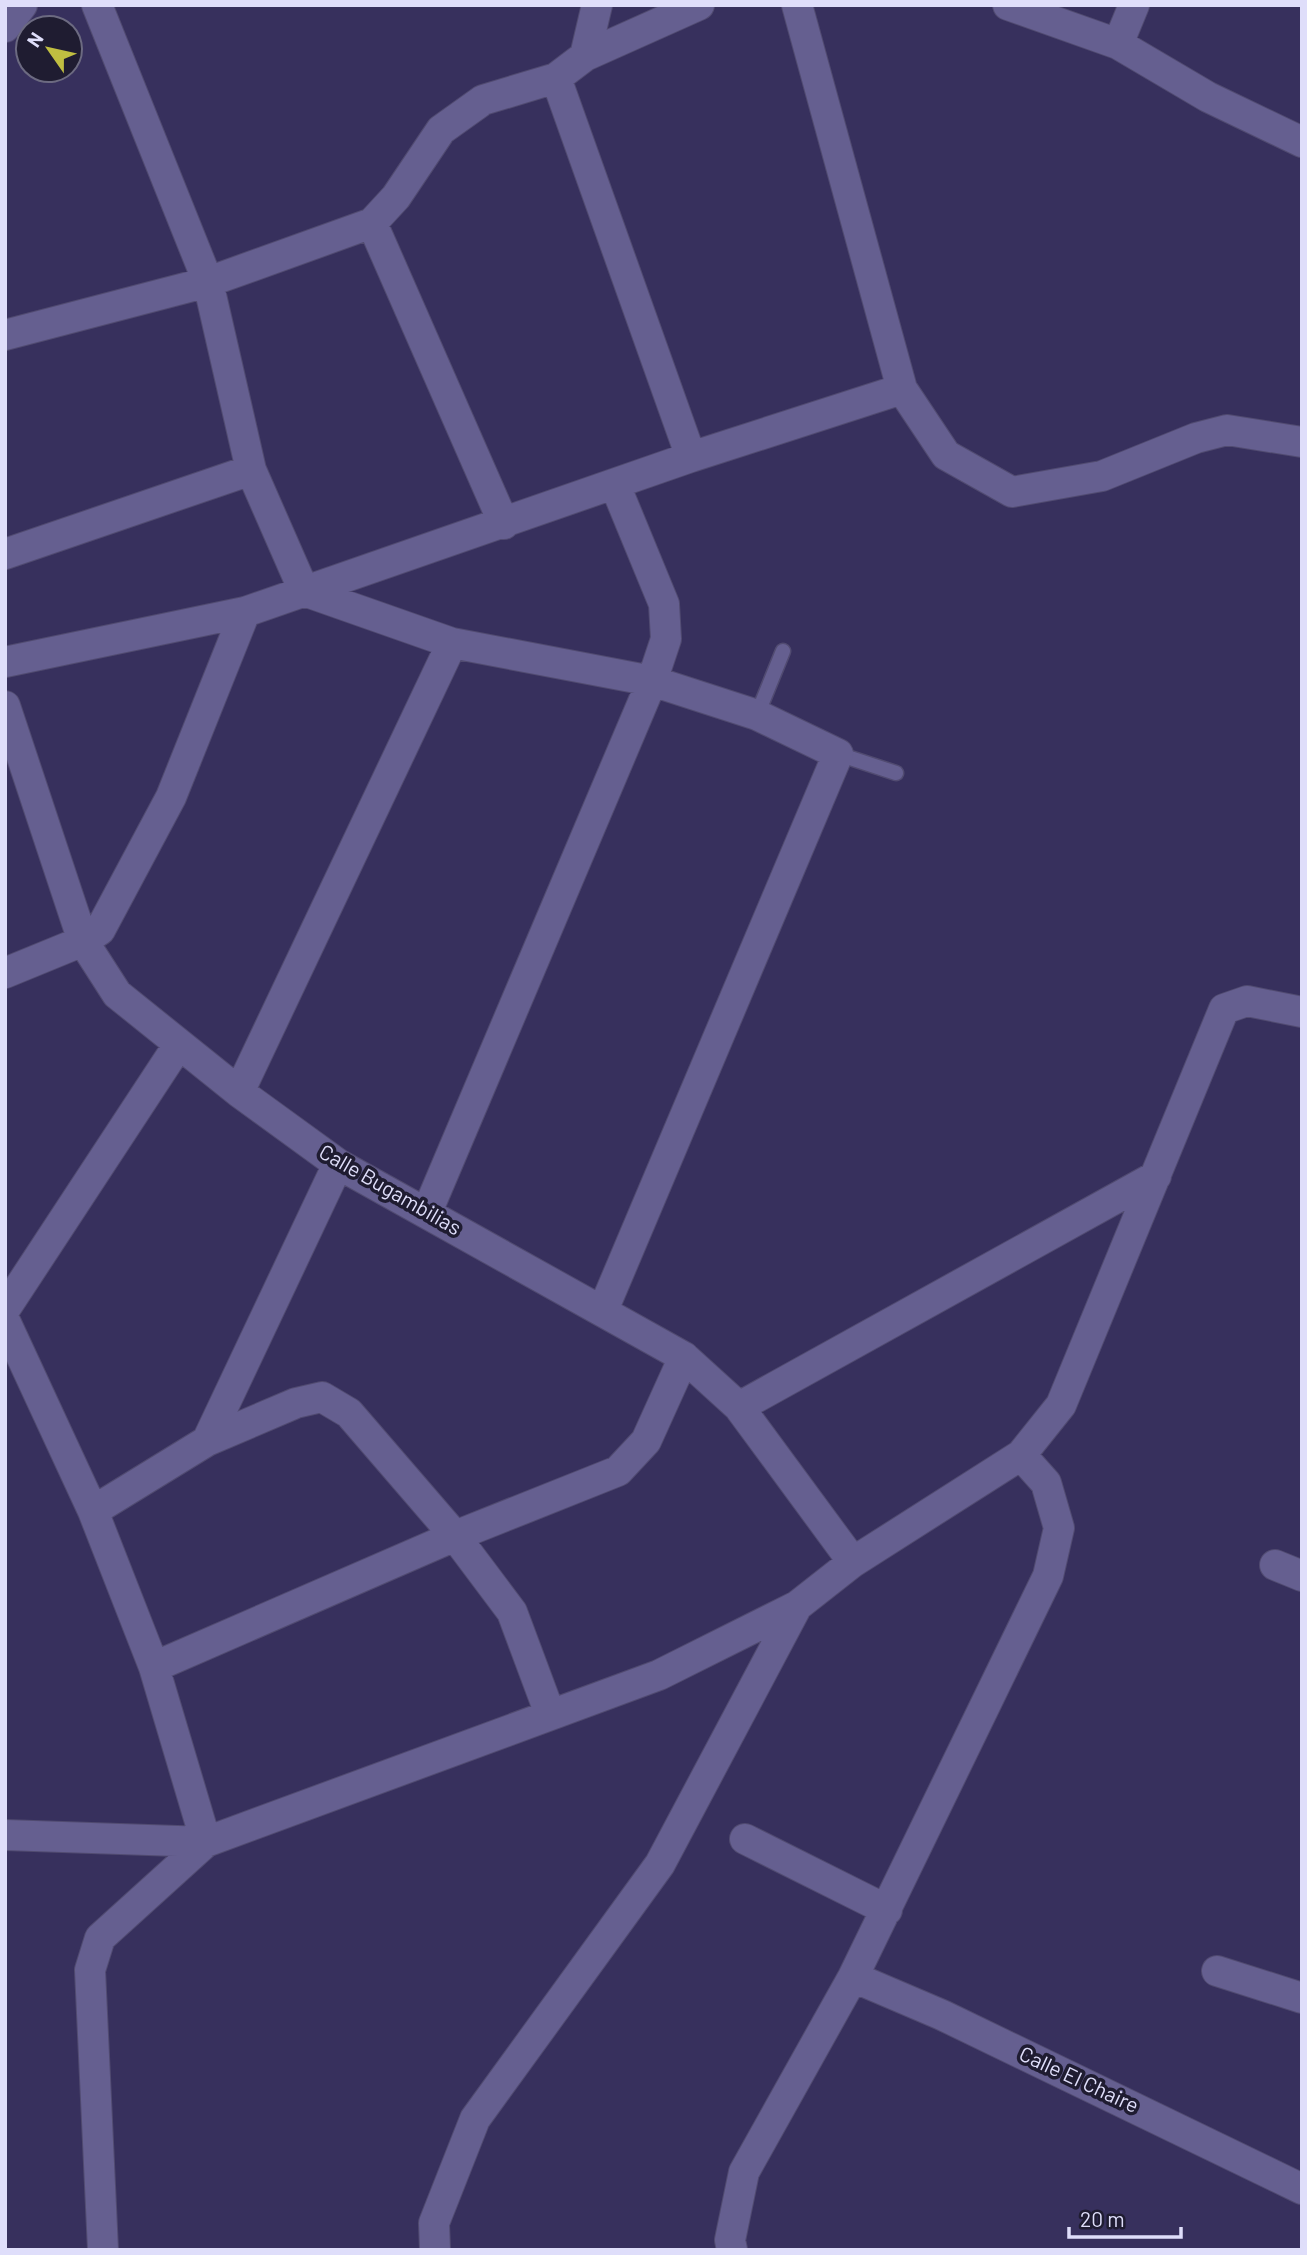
<svg xmlns="http://www.w3.org/2000/svg" width="1307" height="2255" font-family="Barlow,sans-serif">
	<rect width="100%" height="100%" fill="#37305d"/>
	<g fill="none" stroke-linecap="round" stroke-linejoin="round">
		<defs>
			<path id="service" d="M757 715 783 651
				M838 754 896 773"/>
			<path id="minor" d="M97 5 208 282 251 470 304 591 452 643 652 681 757 715 838 754 603 1310
				M797 5 902 389 946 455 1012 492 1102 476 1196 438 1227 430 1302 442
				M1008 5 1118 44 1208 97 1302 142
				M5 27 22 5
				M1118 44 1134 5
				M585 56 597 5
				M556 78 691 457
				M372 223 504 524
				M5 335 208 282 372 223 396 197 441 130 483 100 556 78 585 56 699 5
				M5 554 251 470
				M5 662 245 612 691 457 902 389
				M5 706 83 941 117 994 239 1092 338 1164 684 1357 739 1407 853 1562
				M5 973 83 941 100 930 171 797 245 612
				M239 1092 452 643
				M427 1212 652 681 666 639 664 604 615 485
				M5 1309 179 1044
				M5 1321 93 1511 154 1667 206 1842 100 1938 90 1970 103 2250
				M739 1407 1156 1176
				M207 1441 296 1403 322 1397 349 1413 455 1536 512 1612 550 1714
				M93 1511 207 1441 338 1164
				M1275 1565 1302 1576
				M154 1667 455 1536 618 1471 646 1441 684 1357
				M5 1835 206 1842 659 1675 797 1606 853 1562 1021 1455 1061 1405 1224 1009 1247 1001 1302 1012
				M745 1839 887 1910
				M1217 1971 1302 1998
				M853 1977 942 2015 1302 2189
				M435 2250 434 2223 475 2119 660 1864 797 1606
				M732 2250 730 2240 744 2172 853 1977 1048 1576 1059 1528 1046 1483 1021 1455"/>
		</defs>
		<!-- service casing -->
		<use href="#service" stroke="#514b71" stroke-width="17"/>
		<!-- minor casing -->
		<use href="#minor" stroke="#514b71" stroke-width="32"/>
		<!-- service -->
		<use href="#service" stroke="#655f90" stroke-width="14"/>
		<!-- minor -->
		<use href="#minor" stroke="#655f90" stroke-width="30"/>
	</g>
	<g text-anchor="middle" stroke-width="7" stroke-linejoin="round" paint-order="stroke">
		<!-- street labels -->
		<g font-size="21" fill="#dfdefa" stroke="#1f1c31">
			<text transform="translate(390 1190) rotate(30)" y="7">Calle Bugambilias</text>
			<text transform="translate(1079 2080) rotate(25)" y="7">Calle El Chaire</text>
		</g>
	</g>
	<!-- border -->
	<rect width="1307" height="2255" fill="none" stroke="#dfdefa" stroke-width="14"/>
	<!-- north arrow -->
	<g transform="translate(49 49) rotate(304)"><circle r="33" fill="#1f1c31" stroke="#6c6a81" stroke-width="2"/>
	<path d="M0-5L12 26L0 18L-12 26Z" fill="#c0be41"/>
	<text y="-10" font-size="19" font-weight="bold" text-anchor="middle" fill="#dfdefa">N</text>
	</g>
	<!-- scale -->
	<path d="M1069 2227v10h112v-10" fill="none" stroke="#dfdefa" stroke-width="3.5"/>
	<text x="1080" y="2227" font-size="21" fill="#dfdefa" stroke="#1f1c31" stroke-width="5" paint-order="stroke">20 m</text>
</svg>
